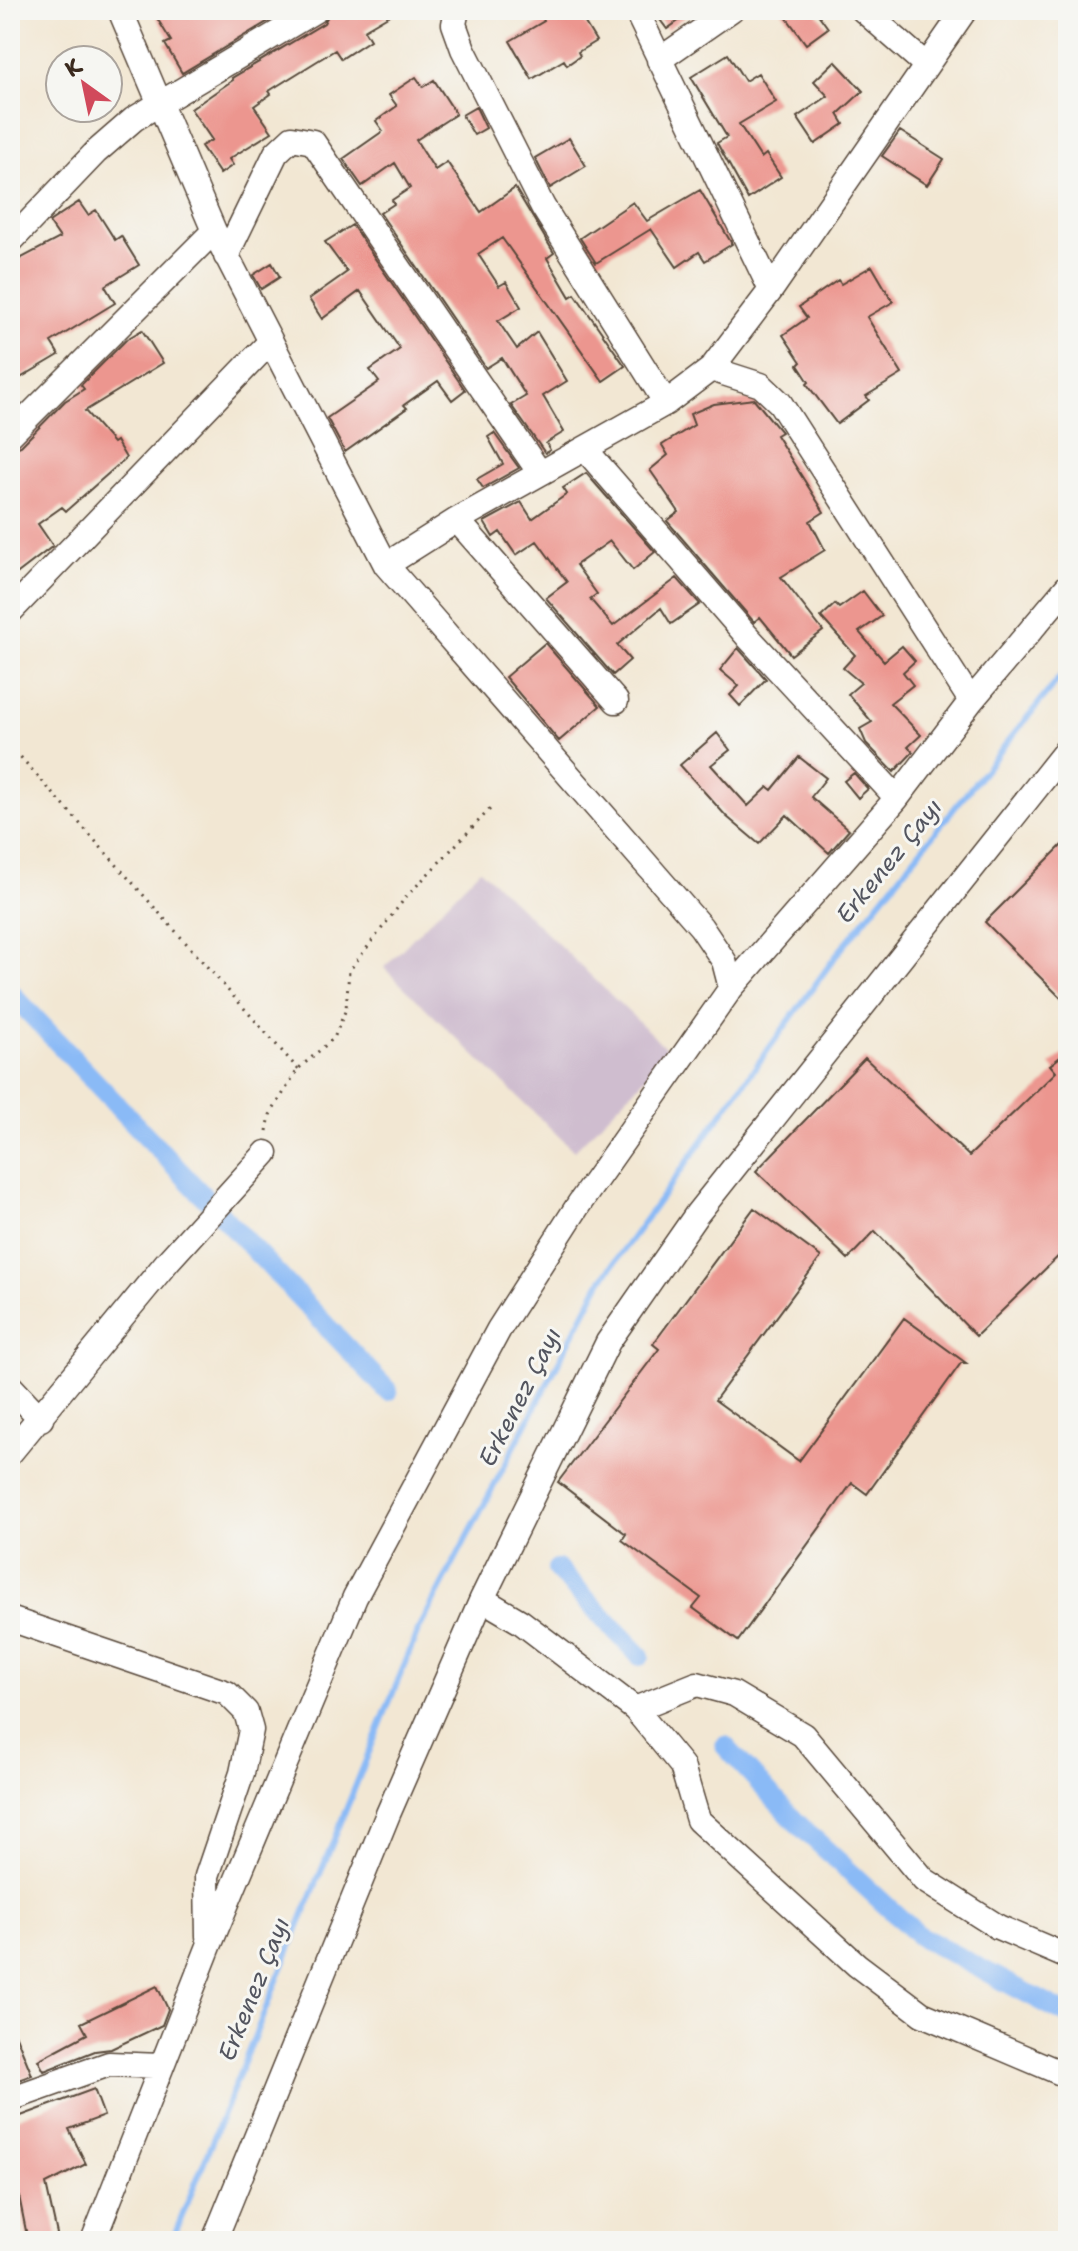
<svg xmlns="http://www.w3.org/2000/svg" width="1078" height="2251" font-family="'Shantell Sans',sans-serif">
	<rect width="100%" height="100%" fill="#f6f6f2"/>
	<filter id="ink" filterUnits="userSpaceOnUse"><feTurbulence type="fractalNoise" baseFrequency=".0125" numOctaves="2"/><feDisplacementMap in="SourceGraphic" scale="16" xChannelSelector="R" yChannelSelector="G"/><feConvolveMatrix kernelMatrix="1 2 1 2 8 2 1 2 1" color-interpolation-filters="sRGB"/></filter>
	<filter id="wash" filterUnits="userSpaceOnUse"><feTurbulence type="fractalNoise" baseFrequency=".006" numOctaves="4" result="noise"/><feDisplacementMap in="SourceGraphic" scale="32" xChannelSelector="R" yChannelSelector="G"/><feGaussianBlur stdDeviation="1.8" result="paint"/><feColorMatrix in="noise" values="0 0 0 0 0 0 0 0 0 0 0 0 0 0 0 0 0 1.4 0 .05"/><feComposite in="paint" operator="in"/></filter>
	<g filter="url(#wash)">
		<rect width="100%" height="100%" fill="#f2e7d3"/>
		<!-- industrial -->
		<path fill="#cfbdcf" d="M480 869 670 1052 574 1151 384 968Z"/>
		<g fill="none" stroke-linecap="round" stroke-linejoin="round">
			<!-- stream -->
			<path stroke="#8abaf6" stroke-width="6" d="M172 2241 418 1631 601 1281 838 953 1068 667"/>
			<!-- canal -->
			<path stroke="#8abaf6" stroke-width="20" d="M10 992 388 1391
				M557 1569 640 1656
				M725 1746 796 1822 919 1936 1068 2015"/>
		</g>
		<g id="blocks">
			<!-- building -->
			<path fill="#ec968f" d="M152 10H287L182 73 165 44 171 41Z
				M331 10H398L364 30 370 40 341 59 335 50 269 91 271 94 254 106 272 132 229 159 233 165 220 174 201 146 212 140 191 109 233 80 232 78 324 23Z
				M539 10H577L596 41 578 52 580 56 567 65 564 60 532 79 510 41 544 21Z
				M668 10H694L667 29 658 17Z
				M781 10H815L828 28 806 44Z
				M728 54 745 81 758 73 776 102 739 124 761 158 766 154 781 177 748 199 717 143 727 137 691 77Z
				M835 61 863 91 838 114 844 124 815 144 797 117 828 96 814 81Z
				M416 77 423 87 434 80 456 114 416 140 435 170 447 162 481 212 515 188 554 253 547 258 570 297 575 294 625 366 603 381 502 238 478 254 499 286 506 282 521 307 498 321 517 349 537 332 567 381 543 396 564 432 546 443 550 450 545 453 511 405 526 396 502 358 486 368 380 213 394 204 392 200 410 188 395 163 362 186 343 159 383 131 376 121 397 106 389 95Z
				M476 107 486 128 474 135 462 115Z
				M900 131 944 159 927 185 882 156Z
				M569 138 586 166 550 188 535 158Z
				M700 190 732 244 705 261 699 252 677 267 651 229 596 263 580 238 633 202 647 221Z
				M79 202 88 215 96 210 115 240 121 236 139 265 105 286 115 303 51 342 59 355 10 384V264L60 238 49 222Z
				M352 225 465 390 452 400 438 381 404 405 407 408 345 452 327 418 379 382 370 370 400 349 360 291 322 319 309 299 347 272 325 242Z
				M272 263 280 277 261 289 253 275Z
				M872 266 893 302 867 317 902 374 866 396 869 400 837 424 807 384 809 382 798 365 801 362 783 335 807 318 799 307 838 280 841 284Z
				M142 330 163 363 85 411 113 443 116 441 126 458 66 511 62 507 38 524 53 546 10 579V450L21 446 65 401 84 389 81 385 127 339Z
				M754 399 781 432 776 435 824 512 810 521 825 550 781 577 823 631 791 655 760 617 754 622 667 521 679 512 650 470 668 455 662 445 694 425 690 414 714 404Z
				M494 433 519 468 483 488 477 479 503 464 488 437Z
				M586 473 655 552 633 570 610 541 576 565 597 594 590 599 613 626 677 578 700 604 671 624 661 608 617 645 630 660 613 675 546 598 567 582 537 541 516 555 500 532 493 537 484 522 521 502 532 519 567 494 563 488Z
				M863 591 882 616 859 632 884 661 902 646 915 661 903 672 913 685 890 703 921 735 908 747 913 752 894 772 866 743 860 729 872 722 848 694 861 683 843 668 855 655 821 617 835 604 839 608Z
				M545 643 600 706 559 741 505 677Z
				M738 648 766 679 740 706 730 695 739 686 720 670Z
				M717 733 730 750 711 765 748 806 768 787 772 790 799 757 826 778 811 797 849 830 829 853 787 815 759 844 726 816 680 765Z
				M854 773 868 789 858 798 844 781Z
				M1068 839V1005L985 922Z
				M1068 1051V1247L976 1336 875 1231 848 1259 756 1171 865 1058 969 1156 1056 1072 1050 1065Z
				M754 1208 821 1257 715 1400 799 1461 904 1318 966 1363H961L867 1494 852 1483 738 1641 693 1608 701 1598 622 1540 626 1534 558 1482 659 1349 653 1344Z
				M157 1986 168 2009 162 2025 111 2049 95 2051 44 2071 38 2060 87 2034 81 2023Z
				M10 2021 32 2075 10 2083Z
				M94 2089 104 2116 69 2129 86 2164 46 2184 57 2234 53 2241H28L17 2186 10 2201V2120Z"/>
		</g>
	</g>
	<g filter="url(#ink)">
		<use href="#blocks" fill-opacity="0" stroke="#564639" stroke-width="2"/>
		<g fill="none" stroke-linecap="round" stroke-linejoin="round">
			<defs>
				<path id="minor" d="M120 10 214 231 386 565 701 927 724 961 731 988
					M457 10 454 24 463 49 543 207 666 403
					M636 10 771 290
					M863 10 926 65
					M659 60 731 10
					M10 242 96 152 134 119 316 10
					M226 256 276 153 292 138 313 142 540 473
					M711 369 761 385 780 403 971 701
					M10 435 214 231
					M585 449 747 636 897 798 971 701 1068 586
					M457 520 666 403 711 369 771 290 965 10
					M386 565 457 520 616 701
					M10 612 270 342
					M10 1386 41 1419
					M10 1453 168 1261 266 1153
					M482 1599 521 1622 635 1709 682 1766 698 1820 857 1965 922 2014 1068 2076
					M10 1619 227 1693 246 1712 251 1730 242 1773 207 1876 208 1936
					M635 1709 697 1684 734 1694 803 1735 924 1880 998 1927 1068 1957
					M10 2099 109 2064 161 2066
					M93 2241 209 1946 355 1597 499 1329 579 1204 731 988 897 798
					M214 2241 388 1814 482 1599 608 1342 697 1214 1068 748"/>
			</defs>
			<!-- minor casing -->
			<use href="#minor" stroke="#564639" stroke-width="27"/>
			<!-- path -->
			<path stroke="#564639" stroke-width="3" stroke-dasharray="2 6" stroke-linecap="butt" d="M10 745 298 1069
				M267 1131 270 1115 298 1069 334 1038 346 1009 349 971 406 897 492 807"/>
			<!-- minor -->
			<use href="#minor" stroke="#fff" stroke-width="24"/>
		</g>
	</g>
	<g text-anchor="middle" stroke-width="6" stroke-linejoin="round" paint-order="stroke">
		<!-- water labels -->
		<g font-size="24" font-style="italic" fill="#53555f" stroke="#f6f6f2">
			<text transform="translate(889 861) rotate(-51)" y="8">Erkenez Çayı</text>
			<text transform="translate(520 1397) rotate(-63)" y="8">Erkenez Çayı</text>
			<text transform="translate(254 1989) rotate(-68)" y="8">Erkenez Çayı</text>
		</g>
	</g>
	<!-- margin -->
	<rect width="1078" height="2251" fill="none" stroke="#f6f6f2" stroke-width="40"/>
	<!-- north arrow -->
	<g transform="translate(84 84) rotate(327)"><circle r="38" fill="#f6f6f2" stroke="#aba49d" stroke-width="2"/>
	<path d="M0-6L14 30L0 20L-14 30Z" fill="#d1495b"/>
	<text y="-12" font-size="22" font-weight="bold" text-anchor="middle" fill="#3b2a1e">K</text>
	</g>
</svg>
